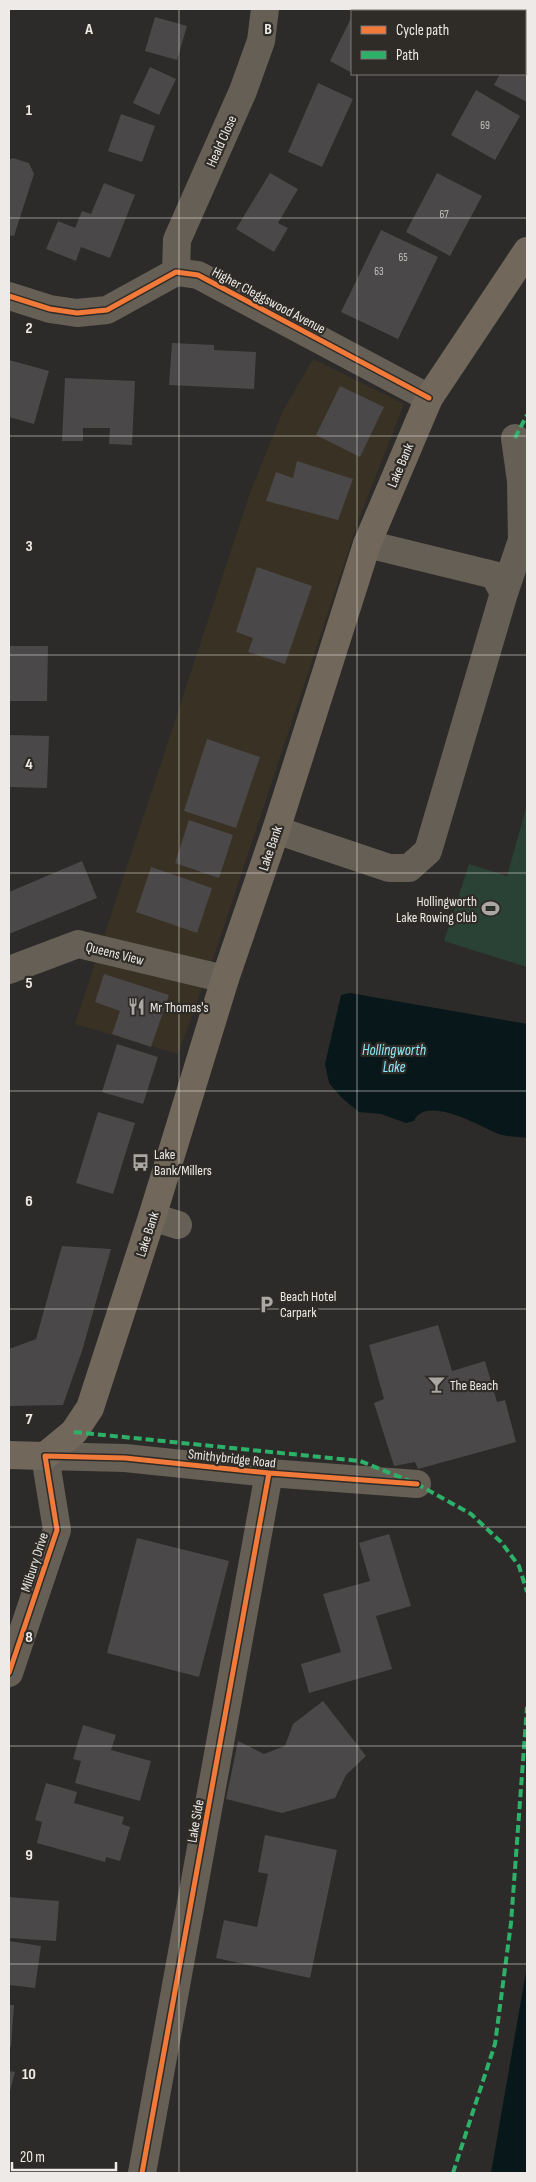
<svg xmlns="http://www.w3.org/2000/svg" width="536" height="2182" font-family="'Sofia Sans Condensed',sans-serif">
	<rect width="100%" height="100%" fill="#2d2b29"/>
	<!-- commercial -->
	<path fill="#393123" d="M313 359 404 404 360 516 216 950 178 1054 75 1024 250 493 283 411Z"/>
	<!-- green -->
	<path fill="#2a4136" d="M527 805V967L444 941 469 864 507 876Z"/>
	<!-- water -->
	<path fill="#081719" d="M350 993 527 1024V1138C517 1136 505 1137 496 1133 478 1125 426 1095 414 1121L406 1123 381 1114 359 1112 342 1098 329 1083 325 1064 341 995Z
		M527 1966V2173H491Z"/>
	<!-- building -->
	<path fill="#4a4848" d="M356 9H394L399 11H355Z
		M352 16V73L330 61Z
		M155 17 187 26 177 60 145 51Z
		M525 28 527 30V102L494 85 500 74H525Z
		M150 67 176 79 159 115 133 103Z
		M318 83 353 99 322 167 288 152Z
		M476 90 520 116 495 160 451 135Z
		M121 114 155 126 142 162 108 151Z
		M13 158 29 163 34 174 14 236 9 235V160Z
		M270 173 298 189 278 223 288 228 274 252 236 229Z
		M437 173 482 196 450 256 406 232Z
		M104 183 135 195 110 258 81 247 76 261 46 249 58 221 75 228 82 211 91 214Z
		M381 230 438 257 398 339 341 312Z
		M172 343 214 345V350L256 352 254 389 169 385Z
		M9 360 49 371 34 424 9 417Z
		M65 378 135 381 132 445 109 444 110 428H83V441H62Z
		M340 386 384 407 360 457 316 435Z
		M297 461 353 479 338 520 266 501 276 472 293 478Z
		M257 567 312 586 285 664 248 652 253 638 236 632Z
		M9 646H48L47 701H9Z
		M9 735 49 736 47 788 9 787Z
		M207 739 260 757 236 828 184 811Z
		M189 820 233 835 219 878 175 863Z
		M82 861 97 898 9 934V892Z
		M151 867 212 888 197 933 136 912Z
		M104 974 169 995 151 1047 112 1034 120 1011 95 1002Z
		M117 1044 158 1057 143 1104 102 1092Z
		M98 1112 135 1123 113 1194 76 1183Z
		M62 1246 111 1249 82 1351 63 1405 9 1406V1349L36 1339Z
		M438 1325 452 1371 485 1361 497 1402 505 1400 516 1442 418 1469 415 1462 394 1466 374 1403 384 1399 369 1345Z
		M389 1534 411 1606 376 1616 392 1669 309 1693 301 1664 341 1652 323 1594 370 1581 359 1543Z
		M137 1538 229 1561 199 1677 107 1653Z
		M323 1701 366 1756 346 1775 335 1798 282 1813 226 1799 238 1741 264 1754 285 1746 293 1724Z
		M83 1725 116 1735 111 1750 151 1761 140 1801 75 1783 81 1761 73 1759Z
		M46 1783 77 1792 74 1803 124 1817 122 1824 130 1827 120 1861 106 1857 105 1862 37 1843 42 1822 35 1820Z
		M265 1835 337 1850 310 1978 216 1958 224 1920 257 1927 268 1874 258 1872Z
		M9 1897 59 1901 56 1941 9 1938Z
		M9 1941 41 1946 35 1988 9 1985Z
		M9 2005H14L11 2047 9 2046Z
		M9 2071 15 2072 9 2095Z"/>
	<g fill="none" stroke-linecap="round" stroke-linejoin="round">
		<!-- minor -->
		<path stroke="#665f55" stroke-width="28" d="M176 272 177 240 243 91 261 41 265 9
			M9 296 50 309 77 313 107 310 176 272 198 275 429 398
			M504 593 522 540 521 481 515 438
			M276 830 389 868H409L428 851 504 593 494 575 367 544
			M9 970 78 944 225 979
			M152 1217 178 1225
			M9 1673 57 1530 45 1456 125 1458 269 1473 417 1484
			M142 2173 269 1473"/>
		<!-- major -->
		<path stroke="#71685b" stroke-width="28" d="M9 1455 45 1456 74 1432 90 1408 152 1217 225 979 276 830 367 544 429 398 527 251"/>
		<!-- quiet -->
		<path stroke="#2db169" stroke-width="4" stroke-dasharray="8 4" stroke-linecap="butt" d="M515 438 527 415
			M74 1432 360 1461 417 1484 471 1514 501 1542 519 1566 527 1592
			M453 2173 495 2044 511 1923 527 1707"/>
		<defs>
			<path id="cycleway" d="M9 296 50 309 77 313 107 310 176 272 198 275 429 398
				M9 1673 57 1530 45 1456 125 1458 269 1473 417 1484
				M142 2173 269 1473"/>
		</defs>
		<!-- cycleway casing -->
		<use href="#cycleway" stroke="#2f2b27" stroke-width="8"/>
		<!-- cycleway -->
		<use href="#cycleway" stroke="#f17a3a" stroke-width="5"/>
	</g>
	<!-- grid -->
	<path fill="none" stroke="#edeae7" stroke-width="1" stroke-opacity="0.55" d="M179 9V2173M357 9V11M357 74V2173M9 218H527M9 436H527M9 655H527M9 873H527M9 1091H527M9 1309H527M9 1527H527M9 1746H527M9 1964H527"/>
	<!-- icons -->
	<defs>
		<symbol id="stadium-bare" viewBox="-9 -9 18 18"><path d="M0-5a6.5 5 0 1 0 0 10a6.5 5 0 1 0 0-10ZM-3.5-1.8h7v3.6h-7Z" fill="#aaa7a4" stroke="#2f2b27" stroke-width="2.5" paint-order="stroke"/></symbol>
		<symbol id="restaurant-bare" viewBox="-9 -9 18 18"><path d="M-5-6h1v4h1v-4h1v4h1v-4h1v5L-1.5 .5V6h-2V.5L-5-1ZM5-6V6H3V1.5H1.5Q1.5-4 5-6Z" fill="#aaa7a4" stroke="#2f2b27" stroke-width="2.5" paint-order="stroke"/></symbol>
		<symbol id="bus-bare" viewBox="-9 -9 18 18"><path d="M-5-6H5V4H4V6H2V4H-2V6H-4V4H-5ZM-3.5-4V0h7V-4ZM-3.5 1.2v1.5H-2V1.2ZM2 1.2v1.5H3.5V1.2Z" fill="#aaa7a4" stroke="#2f2b27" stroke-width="2.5" paint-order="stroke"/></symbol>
		<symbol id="parking-bare" viewBox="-9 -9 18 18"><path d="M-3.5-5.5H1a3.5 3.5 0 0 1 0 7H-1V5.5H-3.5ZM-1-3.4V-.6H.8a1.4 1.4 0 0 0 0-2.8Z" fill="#aaa7a4" stroke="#2f2b27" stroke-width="2.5" paint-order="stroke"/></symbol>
		<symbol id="bar-bare" viewBox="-9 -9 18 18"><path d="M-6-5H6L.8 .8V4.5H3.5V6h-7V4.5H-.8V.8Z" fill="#aaa7a4" stroke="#2f2b27" stroke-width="2.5" paint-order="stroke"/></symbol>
	</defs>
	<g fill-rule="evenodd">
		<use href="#stadium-bare" x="478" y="896" width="25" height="25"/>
		<use href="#restaurant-bare" x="124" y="994" width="25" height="25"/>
		<use href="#bus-bare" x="128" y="1150" width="25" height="25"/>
		<use href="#parking-bare" x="254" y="1292" width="25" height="25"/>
		<use href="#bar-bare" x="424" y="1372" width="25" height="25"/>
	</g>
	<g text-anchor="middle" stroke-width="4.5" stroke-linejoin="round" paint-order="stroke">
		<!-- number labels -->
		<g font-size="11" fill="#c4c2bf">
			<text x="485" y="129">69</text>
			<text x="444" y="218">67</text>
			<text x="403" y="261">65</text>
			<text x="379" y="275">63</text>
		</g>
		<!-- street labels -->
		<g font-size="14" fill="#edeae7" stroke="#2f2b27">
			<text transform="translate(221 141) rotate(-66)" y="5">Heald Close</text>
			<text transform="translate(269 300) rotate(28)" y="5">Higher Cleggswood Avenue</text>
			<text transform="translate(400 465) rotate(-67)" y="5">Lake Bank</text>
			<text transform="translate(270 848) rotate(-71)" y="5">Lake Bank</text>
			<text transform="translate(115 953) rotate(14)" y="5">Queens View</text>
			<text transform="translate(147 1234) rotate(-72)" y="5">Lake Bank</text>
			<text transform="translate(232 1458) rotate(6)" y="5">Smithybridge Road</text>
			<text transform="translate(34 1562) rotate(-72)" y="5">Milbury Drive</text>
			<text transform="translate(195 1821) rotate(-80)" y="5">Lake Side</text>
		</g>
		<!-- poi labels -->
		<g font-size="14" fill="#edeae7" stroke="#2f2b27" text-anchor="start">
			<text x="477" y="906" text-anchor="end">Hollingworth<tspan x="477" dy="16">Lake Rowing Club</tspan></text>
			<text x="150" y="1012">Mr Thomas's</text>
			<text x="154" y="1159">Lake<tspan x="154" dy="16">Bank/Millers</tspan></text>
			<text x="280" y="1301">Beach Hotel<tspan x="280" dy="16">Carpark</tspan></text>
			<text x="450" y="1390">The Beach</text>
		</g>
		<!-- water labels -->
		<g font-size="15" font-style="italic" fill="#8fedfb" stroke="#2f2b27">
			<text x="394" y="1055">Hollingworth<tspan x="394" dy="17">Lake</tspan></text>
		</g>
	</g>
	<g font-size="16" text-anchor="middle" font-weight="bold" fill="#edeae7" stroke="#2f2b27" stroke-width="4.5" stroke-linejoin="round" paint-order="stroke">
		<text x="89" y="34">A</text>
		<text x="268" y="34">B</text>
		<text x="29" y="115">1</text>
		<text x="29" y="333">2</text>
		<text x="29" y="551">3</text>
		<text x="29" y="769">4</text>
		<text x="29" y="988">5</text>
		<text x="29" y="1206">6</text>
		<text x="29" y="1424">7</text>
		<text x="29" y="1642">8</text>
		<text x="29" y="1860">9</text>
		<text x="29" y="2079">10</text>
	</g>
	<!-- border -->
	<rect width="536" height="2182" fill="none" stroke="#edeae7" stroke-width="20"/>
	<!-- legend -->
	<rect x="351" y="10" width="175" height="65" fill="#2f2b27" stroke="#7b7774"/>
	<rect x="361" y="26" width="25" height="8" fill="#f17a3a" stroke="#7b7774"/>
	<text x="396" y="35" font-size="15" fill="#edeae7">Cycle path</text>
	<rect x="361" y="51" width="25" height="8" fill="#2db169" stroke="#7b7774"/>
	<text x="396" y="60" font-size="15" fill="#edeae7">Path</text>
	<!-- scale -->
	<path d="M12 2162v8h104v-8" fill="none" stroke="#edeae7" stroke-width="2.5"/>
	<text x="20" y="2162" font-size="15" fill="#edeae7" stroke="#2f2b27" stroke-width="4" paint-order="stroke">20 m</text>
</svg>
